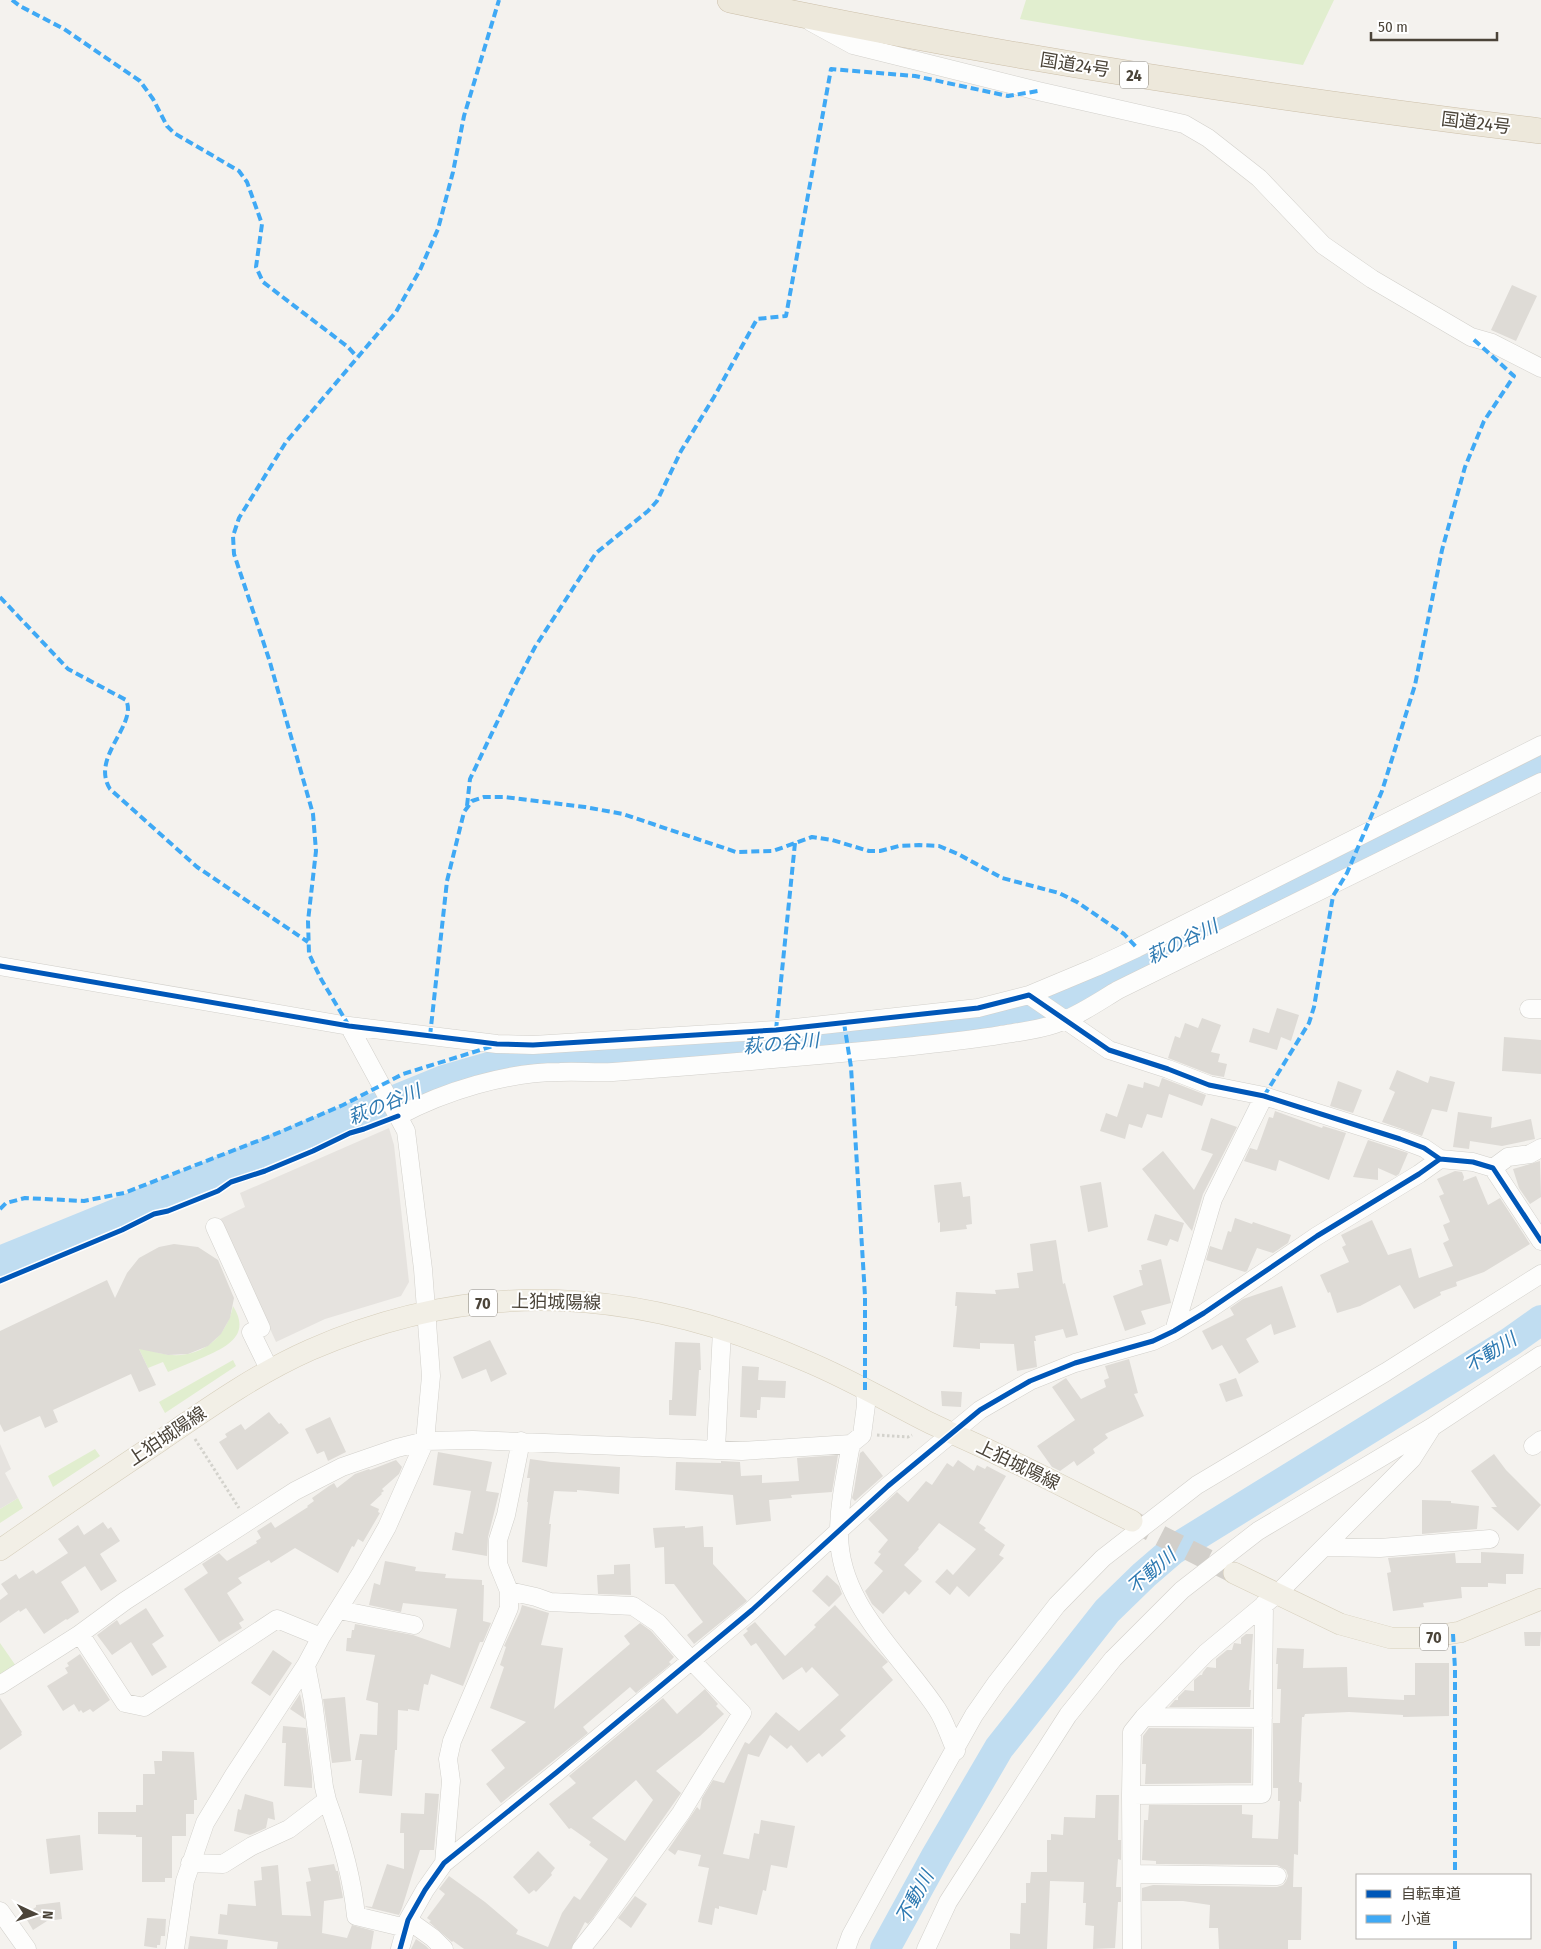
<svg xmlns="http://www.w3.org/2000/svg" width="1541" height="1949" font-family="'Fira Sans Condensed','Noto Sans JP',sans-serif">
	<rect width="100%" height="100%" fill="#f4f2ee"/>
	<!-- green -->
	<path fill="#e1eecf" d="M1026 0H1334L1303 65 1143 40 1020 19Z
		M233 1306C251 1335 228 1346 204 1357 192 1362 180 1367 168 1372L163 1362 148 1368 139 1349 144 1347C183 1367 224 1349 233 1306Z
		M233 1360 236 1366 165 1413 159 1402Z
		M95 1449 100 1456 53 1487 48 1476Z
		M18 1498 23 1508 0 1523V1509Z
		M0 1643 16 1666 0 1677Z"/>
	<!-- parking -->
	<path fill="#e6e3df" d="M389 1128 394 1145 409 1282 401 1296 325 1319 276 1342 220 1219 245 1207 240 1193Z
		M0 1444 11 1469 5 1473 18 1498 0 1509Z"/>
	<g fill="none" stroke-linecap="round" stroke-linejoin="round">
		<!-- river -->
		<path stroke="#c0ddf1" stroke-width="30" d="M0 1261 444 1080 496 1065 559 1057 649 1054 860 1037 1007 1021 1038 1013 1075 996 1219 921 1541 763
			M885 1949 936 1856 999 1748 1107 1611 1144 1575 1173 1550 1510 1342 1541 1320"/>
	</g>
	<!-- building -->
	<path fill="#dedbd6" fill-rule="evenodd" d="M1512 285 1537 296 1516 341 1491 330Z
		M1277 1008 1299 1015 1291 1041 1281 1037 1277 1050 1249 1042 1253 1028 1269 1033Z
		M1202 1018 1221 1025 1211 1052 1220 1054 1218 1062 1227 1064 1224 1077 1212 1075 1168 1058 1175 1036 1180 1038 1185 1023 1198 1028Z
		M1504 1037 1541 1040V1074L1502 1071Z
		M1397 1070 1428 1083 1430 1076 1455 1082 1447 1112 1432 1109 1422 1136 1382 1122 1395 1092 1389 1089Z
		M1162 1078 1206 1095 1202 1106 1169 1094 1162 1118 1147 1114 1142 1128 1129 1124 1125 1139 1100 1131 1106 1113 1117 1117 1128 1084 1143 1088 1144 1082 1159 1087Z
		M1338 1081 1362 1090 1353 1113 1330 1106Z
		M1275 1111 1322 1128 1323 1126 1346 1133 1329 1180 1279 1160 1276 1171 1244 1161 1250 1148 1257 1150 1269 1117 1273 1118Z
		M1458 1112 1492 1117 1491 1128 1531 1119 1535 1139 1502 1146 1470 1141 1469 1149 1453 1147Z
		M1211 1118 1237 1127 1203 1194 1192 1231 1142 1169 1163 1151 1194 1190 1213 1154 1201 1150Z
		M1368 1140 1408 1153 1399 1174 1396 1176 1378 1168V1180L1353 1177Z
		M1540 1161 1541 1197 1530 1204 1519 1188 1513 1169Z
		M1455 1171 1462 1172 1464 1177 1463 1181 1476 1176 1488 1205 1500 1198 1530 1244 1484 1272 1456 1282 1457 1286 1440 1292 1441 1295 1414 1309 1400 1285 1360 1306 1337 1313 1330 1292 1328 1293 1320 1275 1349 1262 1342 1247 1346 1245 1341 1235 1372 1220 1388 1255 1411 1248 1419 1278 1453 1266 1443 1243 1449 1240 1443 1225 1450 1222 1439 1196 1444 1194 1437 1179Z
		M961 1182 963 1197 970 1196 972 1224 966 1225 967 1229 940 1232V1222L938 1223 934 1185Z
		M1101 1182 1108 1227 1088 1232 1080 1186Z
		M1155 1214 1184 1223 1178 1242 1170 1239 1167 1246 1147 1240Z
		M1235 1218 1252 1224 1253 1222 1291 1235 1288 1243 1273 1253 1257 1248 1247 1271 1245 1272 1206 1260 1210 1246 1222 1250 1228 1231 1231 1232Z
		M1056 1240 1063 1284 1065 1283 1078 1335 1066 1338 1063 1329 1035 1336 1036 1341H1034L1037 1367 1017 1371 1014 1344 980 1343V1349L953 1347 957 1306H955L956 1292 996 1294 995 1290 1019 1288 1017 1273 1033 1271 1030 1244Z
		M174 1244 198 1247 218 1260 234 1298 230 1318 221 1334 208 1346 188 1354 168 1355 139 1349 156 1385 139 1392 131 1374 53 1410 58 1422 45 1428 40 1416 4 1432 0 1424V1331L107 1280 115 1298 127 1273 139 1258 159 1247Z
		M1161 1259 1171 1303 1141 1311 1146 1324 1125 1331 1113 1296 1143 1285 1139 1270H1142L1141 1265Z
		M1282 1286 1296 1327 1274 1335 1271 1324 1246 1339 1259 1362 1239 1374 1222 1345 1212 1350 1202 1331 1234 1315 1230 1308 1243 1299Z
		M490 1340 507 1374 491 1382 486 1369 462 1379 453 1357Z
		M675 1342 700 1343 701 1370H699L696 1416 669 1415V1400H672Z
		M1129 1359 1138 1393 1134 1394 1144 1416 1105 1434 1108 1438 1093 1449 1095 1453 1077 1466 1074 1461 1060 1471 1052 1467 1037 1446 1075 1420 1052 1387 1066 1378 1081 1399 1106 1387 1104 1380 1109 1378 1105 1366Z
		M742 1366 759 1367 758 1380 786 1381 785 1398 761 1397 760 1410H757V1418L740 1417Z
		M1236 1378 1243 1396 1226 1402 1219 1384Z
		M941 1391 962 1392 961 1407 942 1406Z
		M269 1412 279 1424 281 1423 289 1433 237 1470 219 1442 227 1437 225 1434 241 1424 245 1430Z
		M330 1417 346 1452 328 1461 324 1451 317 1454 305 1429Z
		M863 1451 883 1476 855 1501 852 1498 854 1490 860 1453Z
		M438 1452 492 1462 486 1491 499 1493 488 1537 487 1556 452 1550 455 1532 463 1534 471 1491 433 1485Z
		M1494 1454 1506 1470 1541 1505 1518 1531 1491 1507H1497L1471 1471Z
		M838 1455 832 1492 791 1495 792 1498 769 1500 771 1521 736 1525 733 1495 675 1490 676 1462 721 1463V1461L740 1462 741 1476 762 1475V1483L799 1481 797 1458Z
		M530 1459 551 1462 620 1467 619 1494 577 1490V1492L554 1491 549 1524H551L547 1567 522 1562 528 1502H527L530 1478H527Z
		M396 1460 402 1467 399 1474 382 1489 384 1491 381 1493 382 1494 370 1505 379 1509 378 1512 380 1513 363 1542 358 1539 354 1547 352 1546 338 1573 295 1548 271 1563 269 1560 238 1578 242 1583 227 1593 244 1620 239 1623 242 1628 219 1642 184 1589 208 1573 202 1564 219 1553 227 1561 257 1543 256 1541 261 1538 257 1531 271 1522 275 1528 308 1507 307 1506 314 1501 312 1498 329 1486 334 1483 337 1488 355 1474 369 1469 370 1470Z
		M958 1460 974 1471 977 1465 985 1469 987 1466 1006 1476 979 1523 986 1528 984 1530 1005 1545 999 1555 1004 1558 969 1597 957 1586 950 1595 935 1582 947 1569 953 1575 976 1549 939 1523 918 1548 919 1549 904 1565 922 1581 909 1595 905 1591 883 1614 872 1604 865 1591 883 1571 874 1563 881 1554 878 1552 888 1540 868 1519 897 1492 908 1502 926 1481 932 1485 947 1463 953 1467Z
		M1422 1500 1451 1501V1503L1479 1506 1477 1529 1422 1534Z
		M103 1522 108 1529 111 1527 120 1541 100 1554 117 1581 101 1591 85 1566 61 1582 78 1609 79 1612 67 1620 66 1619 44 1634 26 1608 20 1612 19 1610 0 1623V1600L8 1594 1 1584 16 1574 19 1579 33 1570 36 1574 68 1553 58 1539 78 1525 84 1535Z
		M685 1526V1528L703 1526 704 1547H713V1564L747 1601 694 1644 687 1635 703 1622 674 1584H665L664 1547 655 1548 653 1528Z
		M1481 1552 1524 1554 1523 1574H1506V1584L1488 1583V1587H1461L1462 1598 1423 1603 1424 1607 1393 1611 1387 1573 1391 1572 1388 1558 1455 1553 1456 1563H1481Z
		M385 1561 416 1567 415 1571 446 1574 445 1578 482 1580V1585H484L483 1621 491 1623 483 1642H480L463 1686 431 1674 428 1685 424 1684 419 1711 408 1709V1711L398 1710 397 1750H395L392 1796 359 1793 362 1760H355L360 1734 377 1735 378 1703 366 1700 375 1655 346 1651 347 1638H351L352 1630H354L355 1624 413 1635 450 1648 457 1609 403 1603 401 1612 369 1605 374 1583 380 1585Z
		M630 1564 631 1595 598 1594 597 1575 614 1574V1565Z
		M827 1575 839 1586 842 1594 829 1607 812 1591Z
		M522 1605 549 1613 541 1645 563 1648 554 1709 630 1644 624 1636 640 1623 651 1631 674 1657 669 1662 671 1664 636 1693 630 1687 583 1727 588 1733 501 1803 486 1784 505 1768 491 1750 526 1722 490 1708 504 1667 500 1665 506 1647 504 1646 520 1612Z
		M835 1605 888 1662 882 1667 893 1680 840 1730 846 1736 822 1757 819 1753 807 1763 791 1745 787 1749 770 1735 759 1757 748 1754 723 1854 749 1859 754 1833 759 1834 761 1820 795 1826 787 1868 771 1865 766 1891 763 1890 757 1915 719 1906V1909L715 1908 712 1925 698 1922 709 1868 698 1866 701 1855 678 1850 675 1855 668 1850 697 1807 700 1810 702 1798 713 1780 724 1783 745 1742 749 1744 776 1712 799 1731 839 1695 812 1667 806 1673 802 1667 783 1680 756 1643 751 1646 743 1635 748 1631 746 1629 755 1622 785 1656 816 1627 814 1625Z
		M146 1608 164 1636 152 1644 167 1667 152 1676 131 1642 112 1655 97 1635 117 1620 120 1625Z
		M1524 1632H1541L1540 1646H1525Z
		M1246 1634H1253L1249 1690H1251L1250 1707H1169L1175 1700H1178V1697L1185 1690 1194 1691V1680L1200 1675H1202L1203 1672 1207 1667 1216 1668V1659L1227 1650H1232L1234 1643 1241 1644V1638Z
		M1277 1648 1304 1649 1303 1668 1347 1667 1348 1697 1404 1700V1695H1415V1663H1449V1716L1403 1717V1715L1349 1712 1305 1714 1304 1717H1302L1299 1782 1302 1783 1301 1802 1299 1801 1298 1855 1294 1854 1293 1887H1302L1301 1940H1288V1949H1219L1218 1928H1209L1210 1905 1183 1901H1142V1888L1153 1885 1277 1887 1283 1885 1286 1881 1288 1876 1286 1870 1277 1865 1156 1864V1861L1142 1860 1144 1820H1148L1149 1805H1242V1814L1253 1815 1252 1838 1278 1839 1280 1801H1278V1788H1273V1723H1280L1281 1689H1277L1278 1664H1276Z
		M273 1650 292 1663 270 1696 251 1683Z
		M80 1654 110 1700 93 1712 90 1709 83 1713 81 1710 79 1712 74 1704 63 1711 47 1686 68 1673 65 1668 69 1666 67 1663Z
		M705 1689 718 1704 716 1706 724 1714 700 1736 656 1771 681 1793 593 1918 588 1924 585 1922 571 1949H464L453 1941 452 1942 429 1922 431 1921 427 1918 445 1894 439 1889 449 1876 485 1902 518 1930 516 1934 548 1947 562 1913 574 1896 580 1900 608 1859 589 1845 591 1842 571 1828 569 1829 549 1804 576 1783 569 1776 663 1698 677 1714ZM636 1780 653 1800 625 1841 592 1818Z
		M300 1694 302 1703 305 1719 290 1709Z
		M345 1697 351 1761 332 1763 323 1699Z
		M0 1698 22 1732 21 1733 22 1735 0 1750Z
		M283 1726 306 1728 312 1777V1788L284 1786 286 1743H282Z
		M1149 1728 1252 1729 1251 1783 1145 1784 1146 1764H1142L1143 1736Z
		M162 1751 194 1752 197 1800H194V1814H186V1836H172V1878H165V1882H142V1837H136V1835L98 1834V1812H136V1805H143V1774H155L154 1761H162Z
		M425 1793 439 1794 434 1850H420L402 1908 399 1915 366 1907 365 1906 372 1907 387 1864 404 1869V1833H400L401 1813 424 1814Z
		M245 1794 273 1802 275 1820 268 1818 266 1828 250 1835 234 1831 238 1809 241 1810Z
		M1096 1795H1119L1118 1840H1121V1860L1118 1859 1116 1887H1121V1902H1118L1115 1948 1093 1949 1094 1926 1085 1925 1086 1903H1083L1084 1882 1050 1881 1047 1949H1010V1933L1020 1934 1021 1903H1026V1883H1030L1031 1872H1047V1840H1051V1834L1063 1835 1064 1817 1095 1818Z
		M80 1835 83 1870 50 1874 46 1839Z
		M538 1851 555 1868 551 1873 552 1875 536 1892 534 1890 529 1894 513 1877Z
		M334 1864 336 1871H338L343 1898 324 1901 322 1933 347 1938 352 1925 374 1931 371 1949H277L278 1942 218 1934 220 1914 227 1915 228 1904 256 1906 254 1881 262 1880 261 1867 278 1865 282 1915 311 1916 306 1882 311 1881 308 1868Z
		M635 1896 647 1904 631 1928 618 1918Z
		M60 1902 62 1919 47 1921 33 1930 24 1915 36 1907V1905Z
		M147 1918 166 1919 165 1936H161L160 1945H157V1948L144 1946Z
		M190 1936 228 1940 227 1949H188Z
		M416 1939 426 1946 429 1949H411Z"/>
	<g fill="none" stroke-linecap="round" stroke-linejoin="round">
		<!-- major-tunnel -->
		<path stroke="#d2cfca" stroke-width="21" stroke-dasharray="21 11" stroke-linecap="butt" d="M1132 1521 1232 1572"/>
		<defs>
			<path id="minor" d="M811 22 853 45 1038 91 1184 124 1208 138 1259 178 1323 245 1372 279 1471 337 1492 343 1541 368
				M0 966 349 1026 497 1044 533 1045 776 1030 978 1008 1029 995 1109 1050 1168 1069 1209 1085 1264 1096 1400 1139 1424 1148 1440 1159 1473 1162 1493 1168 1541 1241
				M1029 995 1096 967 1137 948 1541 745
				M1529 1009H1541
				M398 1116C445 1091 507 1072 560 1072 578 1071 595 1073 613 1072 707 1065 801 1057 895 1048 930 1044 965 1041 1000 1035 1018 1032 1038 1030 1055 1024 1078 1016 1098 1002 1118 990L1541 782
				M1493 1168 1508 1157 1530 1154 1541 1148
				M215 1227 261 1328 251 1332 270 1371
				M1174 1331 1213 1199 1264 1096
				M851 1444C846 1473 839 1503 839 1532 838 1604 900 1653 937 1709 945 1721 950 1738 956 1751
				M1533 1446 1541 1440
				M716 1449 722 1330
				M1324 1547 1380 1548 1490 1539
				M509 1591 536 1597 550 1602 633 1606 658 1623 691 1660 742 1713 681 1813 601 1924 581 1949
				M339 1610 414 1625
				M80 1634 125 1703 144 1707 277 1619 321 1637
				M0 1685 80 1634 125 1601 295 1491 342 1467 397 1448 425 1441 473 1440 742 1451 851 1444 862 1435 866 1405 865 1390
				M1144 1717 1263 1718
				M1131 1795 1262 1794 1264 1604
				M327 1800C341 1838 352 1875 356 1916L406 1928
				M190 1863 223 1864 252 1846 289 1829 327 1800 324 1787 313 1701 306 1665
				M444 1863 451 1781 448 1759 452 1741 509 1608V1591L498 1564V1540L506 1515 521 1441
				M1132 1874 1277 1876
				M0 1911 27 1949
				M408 1920 433 1938 444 1949
				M175 1949 185 1881 205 1823 234 1775 306 1665 321 1637 361 1573 387 1527 425 1441 431 1376 423 1269 406 1131 349 1026
				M400 1949 408 1920 425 1890 444 1863 557 1772 752 1610 888 1486 980 1410 1030 1381 1075 1363 1153 1341 1174 1331 1204 1313 1317 1236 1419 1174 1440 1159
				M846 1949 851 1935 889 1866 974 1715 997 1682 1057 1605 1103 1558 1197 1485 1386 1372 1541 1274
				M926 1949 948 1902 1068 1715 1113 1659 1182 1590 1258 1531 1432 1427 1541 1355
				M1132 1949 1131 1795 1132 1732 1144 1717 1206 1653 1277 1594 1412 1459 1431 1429"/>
			<path id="major" d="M0 1550C53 1513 106 1477 160 1441 208 1408 256 1374 310 1350 479 1276 639 1288 806 1361 847 1378 885 1400 924 1420 950 1433 977 1444 1003 1457 1046 1477 1089 1500 1132 1521
				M1234 1573 1340 1624 1391 1638H1422L1460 1632 1541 1599"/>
			<path id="highway" d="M730 0C998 57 1269 98 1541 131"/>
		</defs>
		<!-- minor casing -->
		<use href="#minor" stroke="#d2d0cb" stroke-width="19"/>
		<!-- major casing -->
		<use href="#major" stroke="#d6cebb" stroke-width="22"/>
		<!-- highway casing -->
		<use href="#highway" stroke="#ccbfa9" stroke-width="26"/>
		<!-- path -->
		<path stroke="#d3d2cc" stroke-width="3" stroke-dasharray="2.5 2.5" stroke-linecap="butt" d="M877 1435 908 1437 912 1435
			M195 1439 239 1508"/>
		<!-- minor -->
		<use href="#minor" stroke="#fdfdfc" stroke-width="18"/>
		<!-- major -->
		<use href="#major" stroke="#f2efe6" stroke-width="21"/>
		<!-- highway -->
		<use href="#highway" stroke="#ede8db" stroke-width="25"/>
		<!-- quiet -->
		<path stroke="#3fa9f5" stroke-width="4" stroke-dasharray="8 4" stroke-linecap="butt" d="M12 0 20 6 64 29 140 81 153 99 167 126 174 133 239 171 247 182 262 224 256 267 263 282 348 347 357 357
			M0 597 68 669 126 700C138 725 90 757 110 789L197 867 308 942
			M467 806 470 779 512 691 535 647 596 553 648 511 657 501 681 451 714 397 757 319 786 316 831 69 915 76 1008 96 1038 91
			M844 1023 851 1067 865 1296V1390
			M349 1026 321 979 309 954 308 921 316 851 313 814 269 659 234 554 233 536 239 518 286 442 396 312 420 270 438 229 453 172 464 116 499 0
			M776 1030 795 843
			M430 1036 447 881 464 812 472 801 484 797H504L585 807 623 814 736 852 773 851 812 837 832 840 869 851H880L899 846 919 845 939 846 958 854 1002 878 1059 893 1077 902 1124 934 1137 948
			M1264 1096 1309 1023 1314 1007 1333 896 1347 873 1382 791 1415 685 1442 550 1465 467 1484 421 1514 376 1471 337
			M0 1209 6 1203 25 1198 84 1201 124 1193 273 1135 343 1105 403 1074 493 1046
			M1453 1634 1455 1669V1875
			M1455 1949V1938"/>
		<defs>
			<path id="cycleway" d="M0 966 349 1026 497 1044 533 1045 776 1030 978 1008 1029 995 1109 1050 1168 1069 1209 1085 1264 1096 1400 1139 1424 1148 1440 1159 1473 1162 1493 1168 1541 1241
				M0 1281 122 1230 154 1214 168 1211 218 1191 231 1182 265 1171 313 1151 350 1133 364 1129 398 1116
				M400 1949 408 1920 425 1890 444 1863 557 1772 752 1610 888 1486 980 1410 1030 1381 1075 1363 1153 1341 1174 1331 1204 1313 1317 1236 1419 1174 1440 1159"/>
		</defs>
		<!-- cycleway casing -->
		<use href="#cycleway" stroke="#fff" stroke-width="8"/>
		<!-- cycleway -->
		<use href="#cycleway" stroke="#0057b8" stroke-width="5"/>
	</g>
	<g text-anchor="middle" stroke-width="4" stroke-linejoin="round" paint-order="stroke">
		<!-- shield labels -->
		<g fill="#fff" stroke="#817c74" stroke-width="1">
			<rect x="1120" y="61.5" width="28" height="27" rx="4"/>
			<rect x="469" y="1289.5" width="28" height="27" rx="4"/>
			<rect x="1420" y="1623.5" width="28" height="27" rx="4"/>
		</g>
		<g font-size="16" font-weight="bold" fill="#4b4439">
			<text x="1134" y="81">24</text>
			<text x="483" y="1309">70</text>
			<text x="1434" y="1643">70</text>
		</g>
		<!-- street labels -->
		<g font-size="18" fill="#4b4439" stroke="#fff">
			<text transform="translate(1075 65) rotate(9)" y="6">国道24号</text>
			<text transform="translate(1476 123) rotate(7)" y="6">国道24号</text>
			<text transform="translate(556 1302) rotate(1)" y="6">上狛城陽線</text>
			<text transform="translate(167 1436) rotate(-34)" y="6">上狛城陽線</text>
			<text transform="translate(1018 1465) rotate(26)" y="6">上狛城陽線</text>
		</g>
		<!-- water labels -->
		<g font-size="19" font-style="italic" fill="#2e7ab2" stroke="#fff">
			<text transform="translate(1182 941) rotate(-26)" y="7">萩の谷川</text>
			<text transform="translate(781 1043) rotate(-5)" y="7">萩の谷川</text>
			<text transform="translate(384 1104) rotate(-22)" y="7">萩の谷川</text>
			<text transform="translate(1490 1352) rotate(-32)" y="7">不動川</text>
			<text transform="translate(1151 1571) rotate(-41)" y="7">不動川</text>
			<text transform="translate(914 1897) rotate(-61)" y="7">不動川</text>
		</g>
	</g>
	<!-- legend -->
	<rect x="1356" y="1874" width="175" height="65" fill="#ffffff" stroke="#b7b4b0"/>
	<rect x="1366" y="1890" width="25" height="8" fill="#0057b8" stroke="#b7b4b0"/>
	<text x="1401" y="1899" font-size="15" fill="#4b4439">自転車道</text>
	<rect x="1366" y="1915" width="25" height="8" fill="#3fa9f5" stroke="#b7b4b0"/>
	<text x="1401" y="1924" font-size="15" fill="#4b4439">小道</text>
	<!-- north arrow -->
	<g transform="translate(35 1914) rotate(94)" stroke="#ffffff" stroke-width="4" paint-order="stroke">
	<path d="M0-4L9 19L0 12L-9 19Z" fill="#4b4439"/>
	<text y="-8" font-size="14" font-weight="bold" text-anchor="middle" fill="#4b4439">N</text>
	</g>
	<!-- scale -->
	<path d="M1371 32v8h126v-8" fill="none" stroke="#4b4439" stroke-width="2.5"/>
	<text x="1378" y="32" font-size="15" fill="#4b4439" stroke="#ffffff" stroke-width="4" paint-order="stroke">50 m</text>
</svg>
